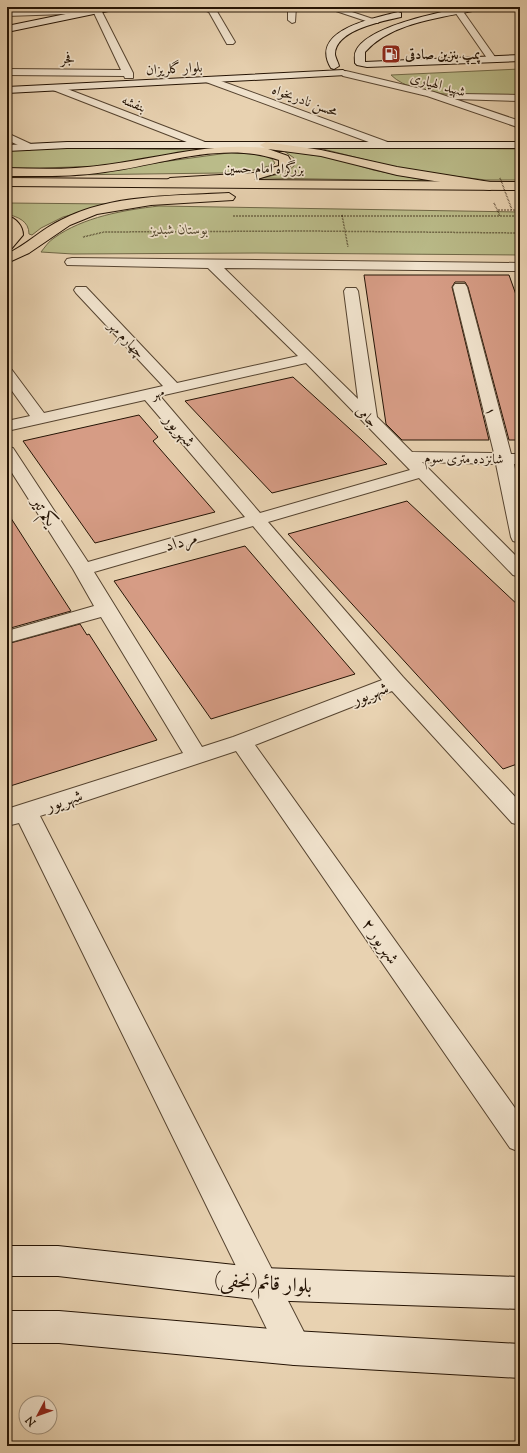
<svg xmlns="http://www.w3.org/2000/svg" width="527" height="1453" font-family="'Sorts Mill Goudy',Amiri,serif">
	<rect width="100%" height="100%" fill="#e8d2b1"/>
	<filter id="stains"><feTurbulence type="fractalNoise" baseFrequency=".005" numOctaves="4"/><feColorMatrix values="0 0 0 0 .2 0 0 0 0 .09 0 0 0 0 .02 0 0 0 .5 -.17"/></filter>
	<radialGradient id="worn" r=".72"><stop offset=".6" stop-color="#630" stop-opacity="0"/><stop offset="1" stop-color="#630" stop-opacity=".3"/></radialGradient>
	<!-- green -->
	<path fill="#babb89" stroke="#706847" d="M520 69V95C486 96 416 100 391 75Z
		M315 147 520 149V180H486L410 171Z
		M76 148 204 150 106 166 7 169V150Z
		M284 151 335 158 373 170 429 181 261 178 285 173 294 166V158Z
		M228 153C240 152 269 151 275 163L273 165 254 170 222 173 66 175Z
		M7 203 112 204 63 217 41 228 32 235 29 234C29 221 18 217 7 214Z
		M159 206 520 212V255L257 253 73 254 41 252C45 247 49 241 54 238 83 217 124 210 159 206Z"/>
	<!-- building -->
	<path fill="#d69c85" stroke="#251405" d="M364 275H509L520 306V440H509L468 287 465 282H455L452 287 489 440H402L386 424Z
		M293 377 362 440 387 464 272 493 185 401Z
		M139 415 158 437 153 441 215 512 95 543 23 441Z
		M407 501 520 607V763L503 769 288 534Z
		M7 512 34 554 71 611 7 629Z
		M245 546 355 674 211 719 114 581Z
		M80 624 87 635 89 634 157 740 7 787V644Z"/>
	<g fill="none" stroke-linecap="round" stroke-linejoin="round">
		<defs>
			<path id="street" d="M97 7 101 10 133 73V78H125L124 76 7 75V69L121 70 94 13 7 16V10Z
				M198 7 215 8 235 42 233 44H227L209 12Z
				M288 7H296L295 22 292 23 288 20Z
				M324 7H337L379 21 378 23H372Z
				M459 9 462 10 495 57 497 59 495 61H489L455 12Z
				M346 71 434 92 520 121V128L427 96 343 76 341 74 343 72Z
				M210 77 393 144 395 146 393 148H385L206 82 205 80Z
				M57 85 205 142 207 144 205 146H197L53 90 52 88 53 86Z
				M459 94 520 95V101L455 99 454 97Z
				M7 133 33 145 35 147 29 150 7 140Z
				M72 258 520 263V271L224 268 358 399 344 291 346 288H356L358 291 377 417 412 452 494 453 453 287 455 284H465L467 287 511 454H520V464H514L520 494V543L513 541 511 537 496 464 422 462 520 560V577L513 575 419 478 268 522 403 677 520 802V825L512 823 392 691 255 745 520 1115V1152L510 1148 236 751 40 816 306 1336 311 1348 306 1360 294 1365 282 1360 19 823 7 826V809L183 753 101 617 7 643V631L94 606 73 569 7 465V447L13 448 88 562 245 517 145 400 7 431V421L30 416 7 384V368L12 370 44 413 163 386 76 293 74 290 76 287H86L177 383 298 356 208 268 67 265 65 262 67 259ZM306 363 410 470 260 513 160 396ZM253 526 382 680 233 737 202 747 94 572Z"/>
			<path id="secondary" d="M100 7H117L113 10 7 32V26Z
				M466 7H482L481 9C443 18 393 21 365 52V62L520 55V61L367 67 357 65 355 63C355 59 354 54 356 51 367 26 441 12 466 7Z
				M398 12 401 13V17C383 21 335 30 335 54 335 57 338 62 339 66L334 69 331 68C308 30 375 18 398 12Z
				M343 70 348 73 346 75 7 93V87Z
				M67 142H520V148H67L7 151V145Z
				M7 1246H58L262 1268 520 1277V1309L262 1300 58 1276H7Z
				M7 1311H59L294 1331 520 1344V1378L294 1365 59 1343H7Z"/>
			<path id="primary" d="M266 142 321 150 397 167 490 182 496 186 490 190 397 175 321 156 268 149 288 156 292 163 287 170 254 180 170 186 164 182 170 178 253 173 279 166V160C223 140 161 165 105 172 72 177 39 176 7 176V168C39 169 72 170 105 165 159 158 210 142 265 148L260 145Z
				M229 193 235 197 233 200 151 205 97 214 70 225 29 253 7 263V254C26 245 42 229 61 220 111 194 174 196 229 193Z
				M7 216C16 218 23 226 23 235L12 248 7 249V238L11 234V230L7 227Z"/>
			<path id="highway" d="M7 178 520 182V190L7 186Z"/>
		</defs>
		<!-- street casing -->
		<use href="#street" stroke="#564430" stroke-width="2"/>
		<!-- secondary casing -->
		<use href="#secondary" stroke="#251405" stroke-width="2"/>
		<!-- primary casing -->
		<use href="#primary" stroke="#251405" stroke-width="2"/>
		<!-- highway casing -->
		<use href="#highway" stroke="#251405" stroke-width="2"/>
		<!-- path -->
		<path stroke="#251405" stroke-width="1.5" stroke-dasharray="0.5 1" stroke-linecap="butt" d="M494 203 500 216
			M498 210H520
			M342 215 348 247
			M233 216H520
			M83 237 104 232 308 231 520 233"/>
		<!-- street -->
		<use href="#street" fill="#f0e2cc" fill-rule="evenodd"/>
		<!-- secondary -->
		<use href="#secondary" fill="#f0e2cc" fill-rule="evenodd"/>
		<!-- primary -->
		<use href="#primary" fill="#e8d2b1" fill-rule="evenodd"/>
		<!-- highway -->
		<use href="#highway" fill="#e8d2b1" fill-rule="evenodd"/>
		<!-- path-bridge -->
		<path stroke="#251405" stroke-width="1.5" stroke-dasharray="0.5 1" stroke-linecap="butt" d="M500 178 512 210"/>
	</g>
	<!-- icons -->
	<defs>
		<symbol id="fuel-square" viewBox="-11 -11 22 22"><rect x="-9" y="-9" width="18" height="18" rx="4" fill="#8f2418" stroke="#f0e2cc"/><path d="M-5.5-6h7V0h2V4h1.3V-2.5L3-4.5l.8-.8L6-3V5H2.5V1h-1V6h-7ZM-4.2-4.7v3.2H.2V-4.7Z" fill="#fff"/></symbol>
	</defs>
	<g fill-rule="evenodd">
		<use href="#fuel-square" x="380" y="43" width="22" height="22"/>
	</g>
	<g text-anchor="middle" stroke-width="3.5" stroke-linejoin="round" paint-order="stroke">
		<!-- far-poi labels -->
		<g font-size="14" font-weight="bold" fill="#251405" stroke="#f0e2cc" text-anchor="start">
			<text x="405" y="59">پمپ بنزین صادقی</text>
		</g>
		<!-- far-street labels -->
		<g font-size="14" fill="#251405" stroke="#f0e2cc">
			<text transform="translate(68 58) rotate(1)" y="5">فجر</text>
			<text transform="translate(174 68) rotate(-3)" y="5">بلوار گلریزان</text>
			<text transform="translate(438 84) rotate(16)" y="5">شهید الهیاری</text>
			<text transform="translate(305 100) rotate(20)" y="5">محسن نادریخواه</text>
			<text transform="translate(134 103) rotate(22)" y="5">بنفشه</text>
			<text transform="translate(264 168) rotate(1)" y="5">بزرگراه امام حسین</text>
			<text transform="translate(127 339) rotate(47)" y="5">چهارم مهر</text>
			<text transform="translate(158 392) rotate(-12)" y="5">مهر</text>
			<text transform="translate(491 411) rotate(76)" y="5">۱</text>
			<text transform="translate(367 416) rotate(45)" y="5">جامی</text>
			<text transform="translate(464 458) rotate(1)" y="5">شانزده متری سوم</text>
		</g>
		<!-- far-park labels -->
		<g font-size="14" font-style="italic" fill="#52462d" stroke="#f0e2cc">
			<text x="179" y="234">بوستان شبدیز</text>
		</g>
		<!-- street labels -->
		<g font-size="17" fill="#251405" stroke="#f0e2cc">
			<text transform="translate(180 430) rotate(49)" y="6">شهریور</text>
			<text transform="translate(45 511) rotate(57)" y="6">یکم تیر</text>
			<text transform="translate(181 541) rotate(-16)" y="6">مرداد</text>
			<text transform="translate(370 693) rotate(-21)" y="6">شهریور</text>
			<text transform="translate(64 800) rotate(-18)" y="6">شهریور</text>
			<text transform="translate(381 941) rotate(55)" y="6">شهریور ۲</text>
		</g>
		<!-- near-street labels -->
		<g font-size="20" fill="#251405" stroke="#f0e2cc">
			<text transform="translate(263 1282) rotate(4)" y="7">بلوار قائم(نجفی)</text>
		</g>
	</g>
	<!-- margin -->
	<rect width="527" height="1453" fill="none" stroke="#e8d2b1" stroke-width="24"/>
	<rect x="8" y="8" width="511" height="1437" fill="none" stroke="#251405" stroke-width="2"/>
	<rect x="12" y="12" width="503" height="1429" fill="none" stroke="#251405"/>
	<!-- north arrow -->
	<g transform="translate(38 1415) rotate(229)"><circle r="19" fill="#f0e2cc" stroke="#9f907c"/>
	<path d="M0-3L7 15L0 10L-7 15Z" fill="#8f2418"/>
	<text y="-6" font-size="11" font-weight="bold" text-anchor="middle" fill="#251405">N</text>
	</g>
	<rect width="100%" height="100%" filter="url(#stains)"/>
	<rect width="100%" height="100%" fill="url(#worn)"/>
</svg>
